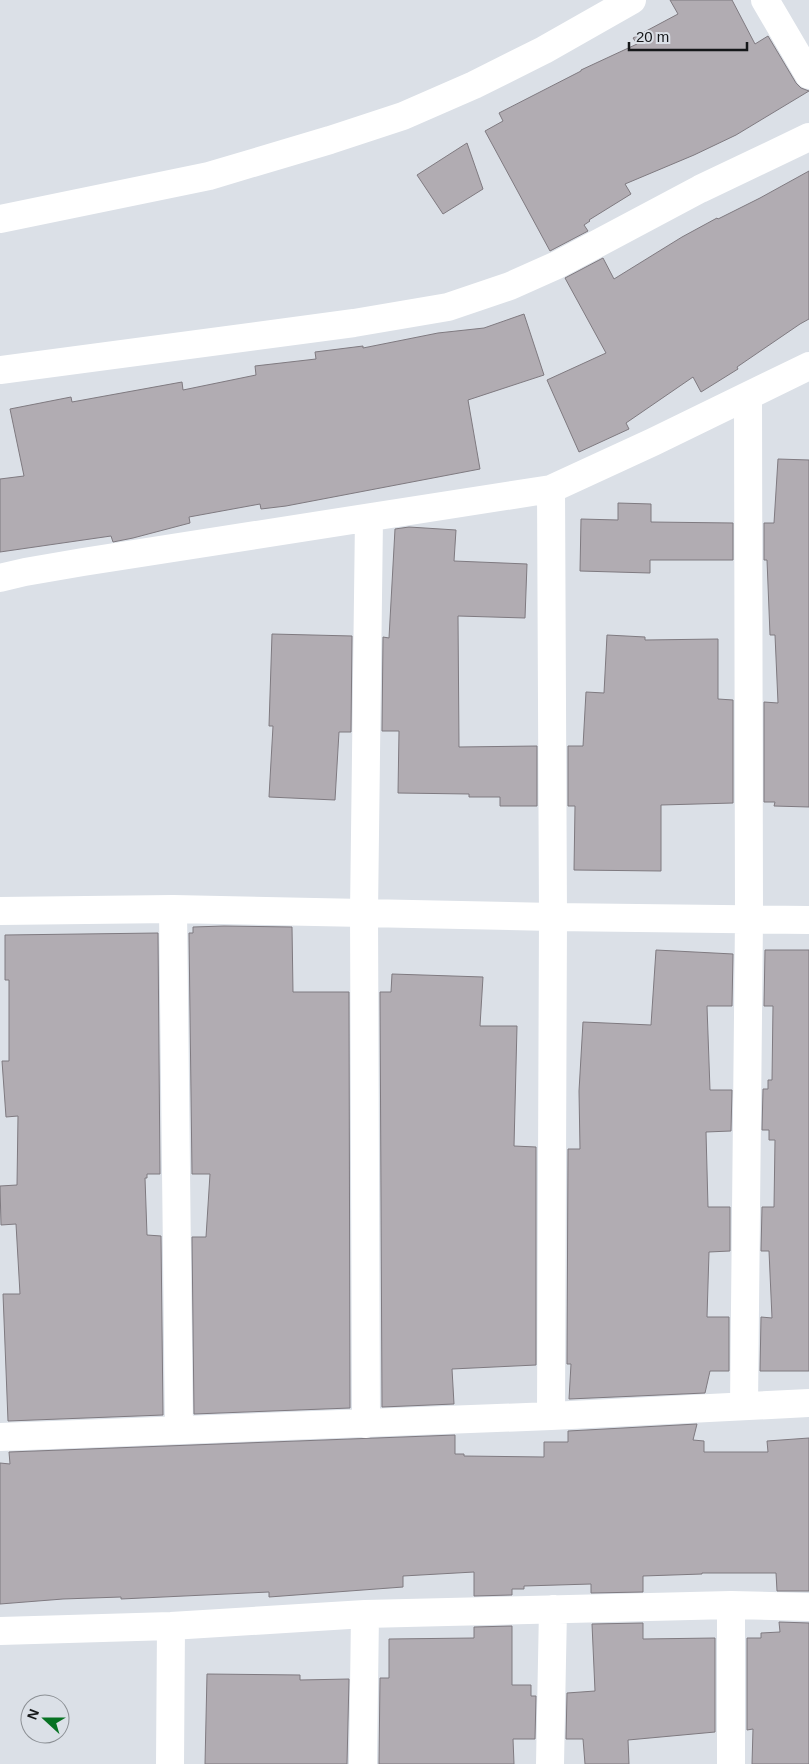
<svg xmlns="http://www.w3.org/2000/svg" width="809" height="1764" font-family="Helvetica,sans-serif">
	<rect width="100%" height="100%" fill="#dbe0e7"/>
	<!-- building -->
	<path fill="#b1acb2" stroke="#7f7a80" d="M670 0H732L755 44 768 36 796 83 801 88 809 91 736 135 694 155 625 184 631 194 589 220 590 221 584 225 588 231 550 251 485 131 503 121 499 113 581 71V70L637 44 633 38 678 14Z
		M467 143 483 189 443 214 417 175Z
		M809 171V319L800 324 737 367 738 369 701 392 693 377 626 423 629 429 579 452 547 380 606 353 565 278 603 258 614 279 682 237 717 218 718 219 760 198Z
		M524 314 544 375 468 400 480 469 286 506 261 509 260 504 189 517 190 523 133 538 113 542 111 536 0 552V479L24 476 10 409 71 397 72 402 182 382 183 390 256 375 255 366 316 359 315 352 363 346V348L438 333 484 328Z
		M778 459 809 460V807L774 806 775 802H764V702L778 703 775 635H770L767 560H764V523H774Z
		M618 503 651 504V522L733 523V560H650V573L580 571 581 519 618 520Z
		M409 527 456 530 454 561 527 564 525 618 458 616 459 747 537 746V806H500V797H469V794L398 793 399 731H382L383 637 389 638 395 529Z
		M272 634 352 636 351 732H339L335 800 269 797 273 726H269Z
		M607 635 645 637V640L718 639V699L733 700V803L661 805V871L574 870 575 806H568V746H583L586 692 604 693Z
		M224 926 292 927 293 992H349L350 1408 194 1414 192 1237H206L210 1174H192L189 933H193V927Z
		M158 933 160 1174H147V1178H145L147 1235 161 1236 163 1415 8 1421 3 1294H20L16 1224 1 1225 0 1186 17 1185 18 1116 6 1117 2 1061H9V980H5V935Z
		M656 950 733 954 732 1006H707L710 1090H732L731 1131 706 1132 708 1207H730V1251L709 1252 707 1317H729V1371H710L705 1393 569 1399 571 1364H567L568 1149H580L579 1091 583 1022 651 1025Z
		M765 950H809V1371H760L761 1317 772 1318 769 1251H761L762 1207H774L775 1140H769V1130H762L763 1089H768V1080H772L773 1006H764Z
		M392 974 483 977 480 1026H517L514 1146 536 1147V1365L452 1369 454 1404 382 1407 380 992H391Z
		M697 1424 693 1440 704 1441V1452H768L767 1441 809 1438V1591H777L776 1573H702V1574L643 1576V1592L591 1593V1584L524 1586V1589H512V1595L474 1596V1572L403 1576V1587L269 1597V1592L121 1599V1597L63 1599 0 1604V1463L10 1464 9 1452 455 1435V1454H464V1456L544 1457V1442H568V1431Z
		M779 1622 809 1623V1764H752L753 1729 747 1730V1638H761V1633L780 1632Z
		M643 1623V1639L715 1638V1732L628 1740 629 1764H585L583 1739H566L567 1693 595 1691 592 1624Z
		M512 1626V1685H531V1696H536L535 1739H513L514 1764H379L380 1678H389V1639L474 1638V1627Z
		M207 1674 300 1675V1680L349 1679 347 1764H205Z"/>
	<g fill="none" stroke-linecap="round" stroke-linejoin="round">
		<!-- minor -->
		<path stroke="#fff" stroke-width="28" d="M765 0 809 75
			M0 219 209 176 330 140 403 116 474 85 544 50 632 0
			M0 370 354 323 448 307 510 286 557 265 700 189 809 137
			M0 578 25 572 83 562 551 489 653 442 809 366
			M173 909 179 1430
			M0 911 173 909 553 917 809 920
			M744 1406 749 919 748 396
			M551 1416 553 917 551 489
			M366 1424 364 913 369 518
			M0 1437 551 1416 809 1403
			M731 1605V1764
			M0 1631 171 1626 365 1614 731 1605 809 1607
			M170 1764 171 1626
			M363 1764 365 1614
			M550 1764 553 1609"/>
	</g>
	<!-- north arrow -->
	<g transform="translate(45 1719) rotate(291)"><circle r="24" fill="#dbe0e7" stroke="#8c9095"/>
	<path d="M0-4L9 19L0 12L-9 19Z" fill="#077223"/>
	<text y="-8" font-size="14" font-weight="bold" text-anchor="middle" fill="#151719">N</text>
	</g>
	<!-- scale -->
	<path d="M629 42v8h118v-8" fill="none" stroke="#151719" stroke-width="2.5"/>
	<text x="636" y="42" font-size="15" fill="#151719" stroke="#dbe0e7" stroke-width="4" paint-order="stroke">20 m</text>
</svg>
